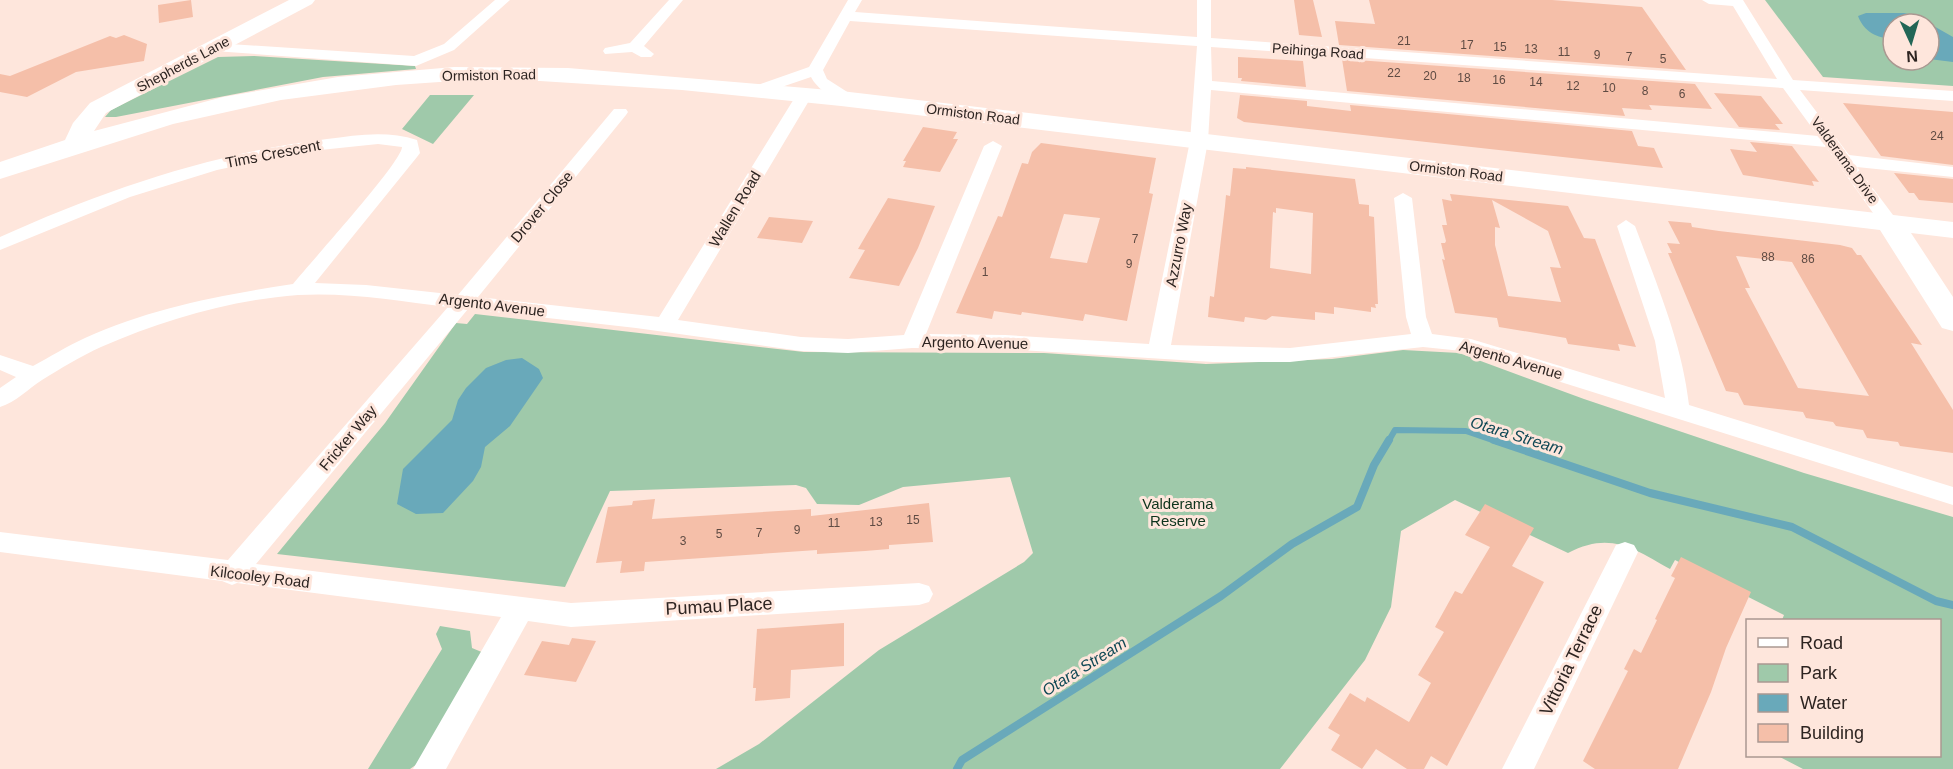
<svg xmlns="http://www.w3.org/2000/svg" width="1953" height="769" font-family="Helvetica,sans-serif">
	<rect width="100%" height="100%" fill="#fee6dc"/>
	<!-- green -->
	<path fill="#9fc9aa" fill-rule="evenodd" d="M1765 0H1953V86L1823 77ZM1893 24H1929V60H1893Z
		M254 56 415 66 416 69 323 77 116 117H105L111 110 218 57Z
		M430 95H474L433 144 402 129Z
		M475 314 804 352 1044 353 1206 364 1332 359 1403 350 1459 353 1584 399 1804 473 1953 517V769H1803L1778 756H1940V620H1782L1784 615 1675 560 1670 569C1633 548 1610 531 1568 553L1455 500 1401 531 1391 607 1365 660 1280 769H716L759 744 879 650 1024 562 1033 553 1010 477 903 487 859 505 817 504 806 488 796 485 610 491 565 587 277 554 385 423 456 323 467 324Z
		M440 626 470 631 472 648 484 653 420 762 410 769H368L442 649 436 634Z"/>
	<!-- water -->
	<path fill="#69a9ba" d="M1866 13H1904L1916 16 1953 37V62L1929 59V24H1893V39C1877 38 1864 32 1858 16Z
		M522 358 539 369 543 378 510 426 485 447 481 467 473 481 443 513 416 514 397 504 403 469 452 420 458 400 466 388 486 368 506 360Z"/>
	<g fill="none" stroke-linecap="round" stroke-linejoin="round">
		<!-- stream-far1 -->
		<path stroke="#69a9ba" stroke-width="6" d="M1388 442 1395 430 1466 431 1498 442"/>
		<!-- stream -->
		<path stroke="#69a9ba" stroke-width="8" d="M1494 440 1650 493 1792 527 1936 601 1953 605
			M957 769 962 760 1221 596 1292 544 1357 507 1374 465 1389 440"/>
	</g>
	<!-- building -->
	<path fill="#f5bfa9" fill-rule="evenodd" d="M191 0 193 17 159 23 158 5Z
		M1294 0H1313L1322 37 1299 35Z
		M1369 0H1552L1642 7 1686 70 1339 45 1335 21 1375 24Z
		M124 35 147 44 144 61 76 72 27 97 0 92V74L10 76 110 36 116 38Z
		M1238 57 1303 61 1306 87 1241 81 1242 78H1238Z
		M1342 59 1695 84 1712 109 1649 105 1652 110 1622 108 1625 116 1347 91Z
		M1714 93 1761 96 1783 124H1775L1780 130 1739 127Z
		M1240 95 1307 101V106L1351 111 1350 105 1632 131 1638 146 1654 148 1663 168 1244 122 1237 118Z
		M1843 103 1953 112V165L1881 156Z
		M923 127 957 132 953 139H958L940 172 903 167 906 161H903Z
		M1750 142 1792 146 1819 182 1812 181 1814 186 1743 175 1730 149 1757 152Z
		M1041 143 1156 158 1149 193 1153 194 1127 321 1085 314 1083 321 1022 312 1021 315 994 311 992 319 956 313 998 216 1002 217 1022 163 1028 164 1032 152ZM1064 214 1100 218 1087 263 1050 258Z
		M1246 167 1355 179 1359 204 1369 205V216L1374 217 1378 304H1375L1376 308 1371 307V312L1334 307V314L1315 312V320L1272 316 1266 320 1245 317 1244 322 1208 317 1210 296 1214 297 1225 206 1226 195 1230 196 1233 168 1246 169ZM1276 208 1313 213 1311 274 1270 268 1273 212 1276 213Z
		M1894 173 1953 179V203L1919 200 1914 193H1909Z
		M1450 194 1568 206 1584 238 1595 239 1636 347 1618 344 1620 351 1568 344 1566 338 1499 327 1497 318 1455 313 1442 259 1445 260 1441 243H1445L1446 241 1442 225H1447L1442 199 1452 201ZM1492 200 1548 231 1561 268 1550 267 1561 302 1508 296 1495 245V227L1500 228Z
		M888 198 935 206 918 248 899 286 849 278 865 250 858 249Z
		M769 217 813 221 802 243 757 238Z
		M1668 221 1691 223 1692 227 1719 231 1840 245 1852 248 1857 255H1861L1922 345 1911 343 1953 410V453L1900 446 1898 442 1867 438 1863 430 1836 426 1833 422 1806 418 1803 412 1744 405 1738 393 1726 391 1668 253H1672L1667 243 1680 244ZM1736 256 1792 262 1869 396 1798 388 1745 288H1750Z
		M655 499 652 519 811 509V516L929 503 933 542 889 545V549L865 551 817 554V550L645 562 644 571 620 573 622 561 596 563 608 507 632 505 633 501Z
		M1485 504 1534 528 1512 566 1544 582 1447 766 1431 756 1424 769H1407L1376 749 1362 769 1331 750 1340 735 1328 728 1350 693 1365 702 1367 697 1409 722 1431 683 1418 675 1444 632 1435 627 1455 591 1462 594 1490 547 1465 535Z
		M1681 557 1751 592 1726 648 1711 692 1678 769H1595L1583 761 1628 671 1624 669 1634 649 1641 653 1657 620 1655 619 1675 578 1671 576Z
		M844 623V666L791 670 790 698 755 701 756 688H753L757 629Z
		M572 638 596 641 576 682 524 675 542 641 569 645Z"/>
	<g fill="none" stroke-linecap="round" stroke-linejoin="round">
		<!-- street -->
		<path fill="#fff" fill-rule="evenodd" d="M495 0H510L454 50 416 66 214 51 207 47 214 43 414 56 444 44Z
			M669 0H683L644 46 654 54 651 57H641L632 52 605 54 603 51 605 48 630 43Z
			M848 0H862L855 12 1197 37V0H1211V38L1777 79 1733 6 1709 4 1702 0H1743L1793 80 1953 91V101L1800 90 1849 155 1953 167V177L1857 167 1899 223 1890 229 1883 227 1826 147 1211 90 1208 141 1171 345 1290 348 1411 334 1406 317 1394 198 1403 193 1412 198 1426 317 1432 334 1471 339 1665 398 1655 341 1617 226 1626 220 1635 226C1657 285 1682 343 1689 405L1953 487V505L1462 351 1423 347 1290 362H1213L1005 349 912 348 848 353 801 351 636 328 468 309 256 564 571 603 919 583 929 586 933 594 929 602 919 605 571 627 528 621 446 769H413L501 617 237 583 232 585 222 581 0 552V532L228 560 448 307C399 301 348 292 298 295 231 300 163 320 101 347 81 356 60 369 42 380 28 389 16 402 0 407V388L16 377 0 370V355L33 366C50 357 67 346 85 338 151 308 221 295 293 284 309 264 402 162 402 147L378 144 301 152 217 170 130 197 0 250V237C104 190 213 153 327 139 357 135 387 130 417 140L420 153 417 157 315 283 366 285 458 295 614 109H626L628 112 626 115 478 297 659 317 797 94 805 89 813 94 678 320 801 337 848 339 904 335 984 146 993 141 1002 146 926 334 1005 335 1149 344 1190 141 1197 46 850 21 823 70 827 79 852 95 854 98 852 101C838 105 817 89 811 77L767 92H755L753 89 755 86 809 67ZM1211 47 1783 88 1818 136 1212 81Z
			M1625 542 1634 545 1638 552 1534 769H1502L1616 545Z"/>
		<!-- secondary -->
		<path fill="#fff" fill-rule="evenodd" d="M289 0H315L312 4 106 113 94 131 223 97 338 77 454 67 568 68 841 91 1953 222V238L1911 233 1953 297V331L1942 328 1880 230 841 106 682 90 540 81H454L396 85 281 100 173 124 0 179V162L65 140 73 123 90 103Z"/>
	</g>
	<g text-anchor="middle" stroke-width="6" stroke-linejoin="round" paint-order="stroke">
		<!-- number labels -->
		<g font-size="12" fill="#5f4b43">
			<text x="1404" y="45">21</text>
			<text x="1467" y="49">17</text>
			<text x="1500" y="51">15</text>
			<text x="1531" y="53">13</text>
			<text x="1564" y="56">11</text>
			<text x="1597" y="59">9</text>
			<text x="1629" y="61">7</text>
			<text x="1663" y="63">5</text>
			<text x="1394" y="77">22</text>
			<text x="1430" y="80">20</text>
			<text x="1464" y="82">18</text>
			<text x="1499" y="84">16</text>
			<text x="1536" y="86">14</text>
			<text x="1573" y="90">12</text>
			<text x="1609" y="92">10</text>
			<text x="1645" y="95">8</text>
			<text x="1682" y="98">6</text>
			<text x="1937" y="140">24</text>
			<text x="1135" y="243">7</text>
			<text x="1768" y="261">88</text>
			<text x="1808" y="263">86</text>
			<text x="1129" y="268">9</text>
			<text x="985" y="276">1</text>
			<text x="913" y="524">15</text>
			<text x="876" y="526">13</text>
			<text x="834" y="527">11</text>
			<text x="797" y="534">9</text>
			<text x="759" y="537">7</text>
			<text x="719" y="538">5</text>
			<text x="683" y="545">3</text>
		</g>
		<!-- far-street labels -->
		<g font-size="14" fill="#2d2421" stroke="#fee6dc">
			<text transform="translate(1318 51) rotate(4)" y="5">Peihinga Road</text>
			<text transform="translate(183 64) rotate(-28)" y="5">Shepherds Lane</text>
			<text transform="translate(489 75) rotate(-1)" y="5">Ormiston Road</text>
			<text transform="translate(973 114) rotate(7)" y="5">Ormiston Road</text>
			<text transform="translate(1845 160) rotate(54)" y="5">Valderama Drive</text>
			<text transform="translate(1456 171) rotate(7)" y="5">Ormiston Road</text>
		</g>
		<!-- street labels -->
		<g font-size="15" fill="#2d2421" stroke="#fee6dc">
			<text transform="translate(273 154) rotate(-11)" y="5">Tims Crescent</text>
			<text transform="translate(542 207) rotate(-50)" y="5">Drover Close</text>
			<text transform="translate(735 209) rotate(-59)" y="5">Wallen Road</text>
			<text transform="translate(1179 245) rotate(-79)" y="5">Azzurro Way</text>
			<text transform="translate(492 305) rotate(7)" y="5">Argento Avenue</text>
			<text transform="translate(975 343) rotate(1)" y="5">Argento Avenue</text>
			<text transform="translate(1511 360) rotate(16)" y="5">Argento Avenue</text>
			<text transform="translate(348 438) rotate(-50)" y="5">Fricker Way</text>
			<text transform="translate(260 577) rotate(7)" y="5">Kilcooley Road</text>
		</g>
		<!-- park labels -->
		<g font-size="15" fill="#0d331c" stroke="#fee6dc">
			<text x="1178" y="509">Valderama<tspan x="1178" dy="17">Reserve</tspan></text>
		</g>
		<!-- water labels -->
		<g font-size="16" font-style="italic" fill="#0f4855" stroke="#fee6dc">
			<text transform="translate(1517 435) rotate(17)" y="6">Otara Stream</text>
			<text transform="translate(1084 666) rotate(-32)" y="6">Otara Stream</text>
		</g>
		<!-- near-street labels -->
		<g font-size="18" fill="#2d2421" stroke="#fee6dc">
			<text transform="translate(719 606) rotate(-3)" y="6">Pumau Place</text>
			<text transform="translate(1571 660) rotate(-64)" y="6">Vittoria Terrace</text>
		</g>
	</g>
	<!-- legend -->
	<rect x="1746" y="619" width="195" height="138" fill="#fee6dc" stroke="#aa9891" stroke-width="1.5"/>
	<rect x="1758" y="638" width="30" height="9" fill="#ffffff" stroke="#aa9891" stroke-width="1.5"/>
	<text x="1800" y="649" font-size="18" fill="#2d2421">Road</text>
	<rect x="1758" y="664" width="30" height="18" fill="#9fc9aa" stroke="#aa9891" stroke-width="1.5"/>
	<text x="1800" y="679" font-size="18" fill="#2d2421">Park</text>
	<rect x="1758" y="694" width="30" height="18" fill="#69a9ba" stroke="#aa9891" stroke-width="1.5"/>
	<text x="1800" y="709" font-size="18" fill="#2d2421">Water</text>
	<rect x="1758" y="724" width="30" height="18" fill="#f5bfa9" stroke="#aa9891" stroke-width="1.5"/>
	<text x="1800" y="739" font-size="18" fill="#2d2421">Building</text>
	<!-- north arrow -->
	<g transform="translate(1911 42) rotate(176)"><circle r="28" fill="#fee6dc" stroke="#aa9891" stroke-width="1.5"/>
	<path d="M0-4.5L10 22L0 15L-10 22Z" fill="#226656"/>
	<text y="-9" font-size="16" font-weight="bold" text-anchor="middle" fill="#2d2421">N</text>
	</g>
</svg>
